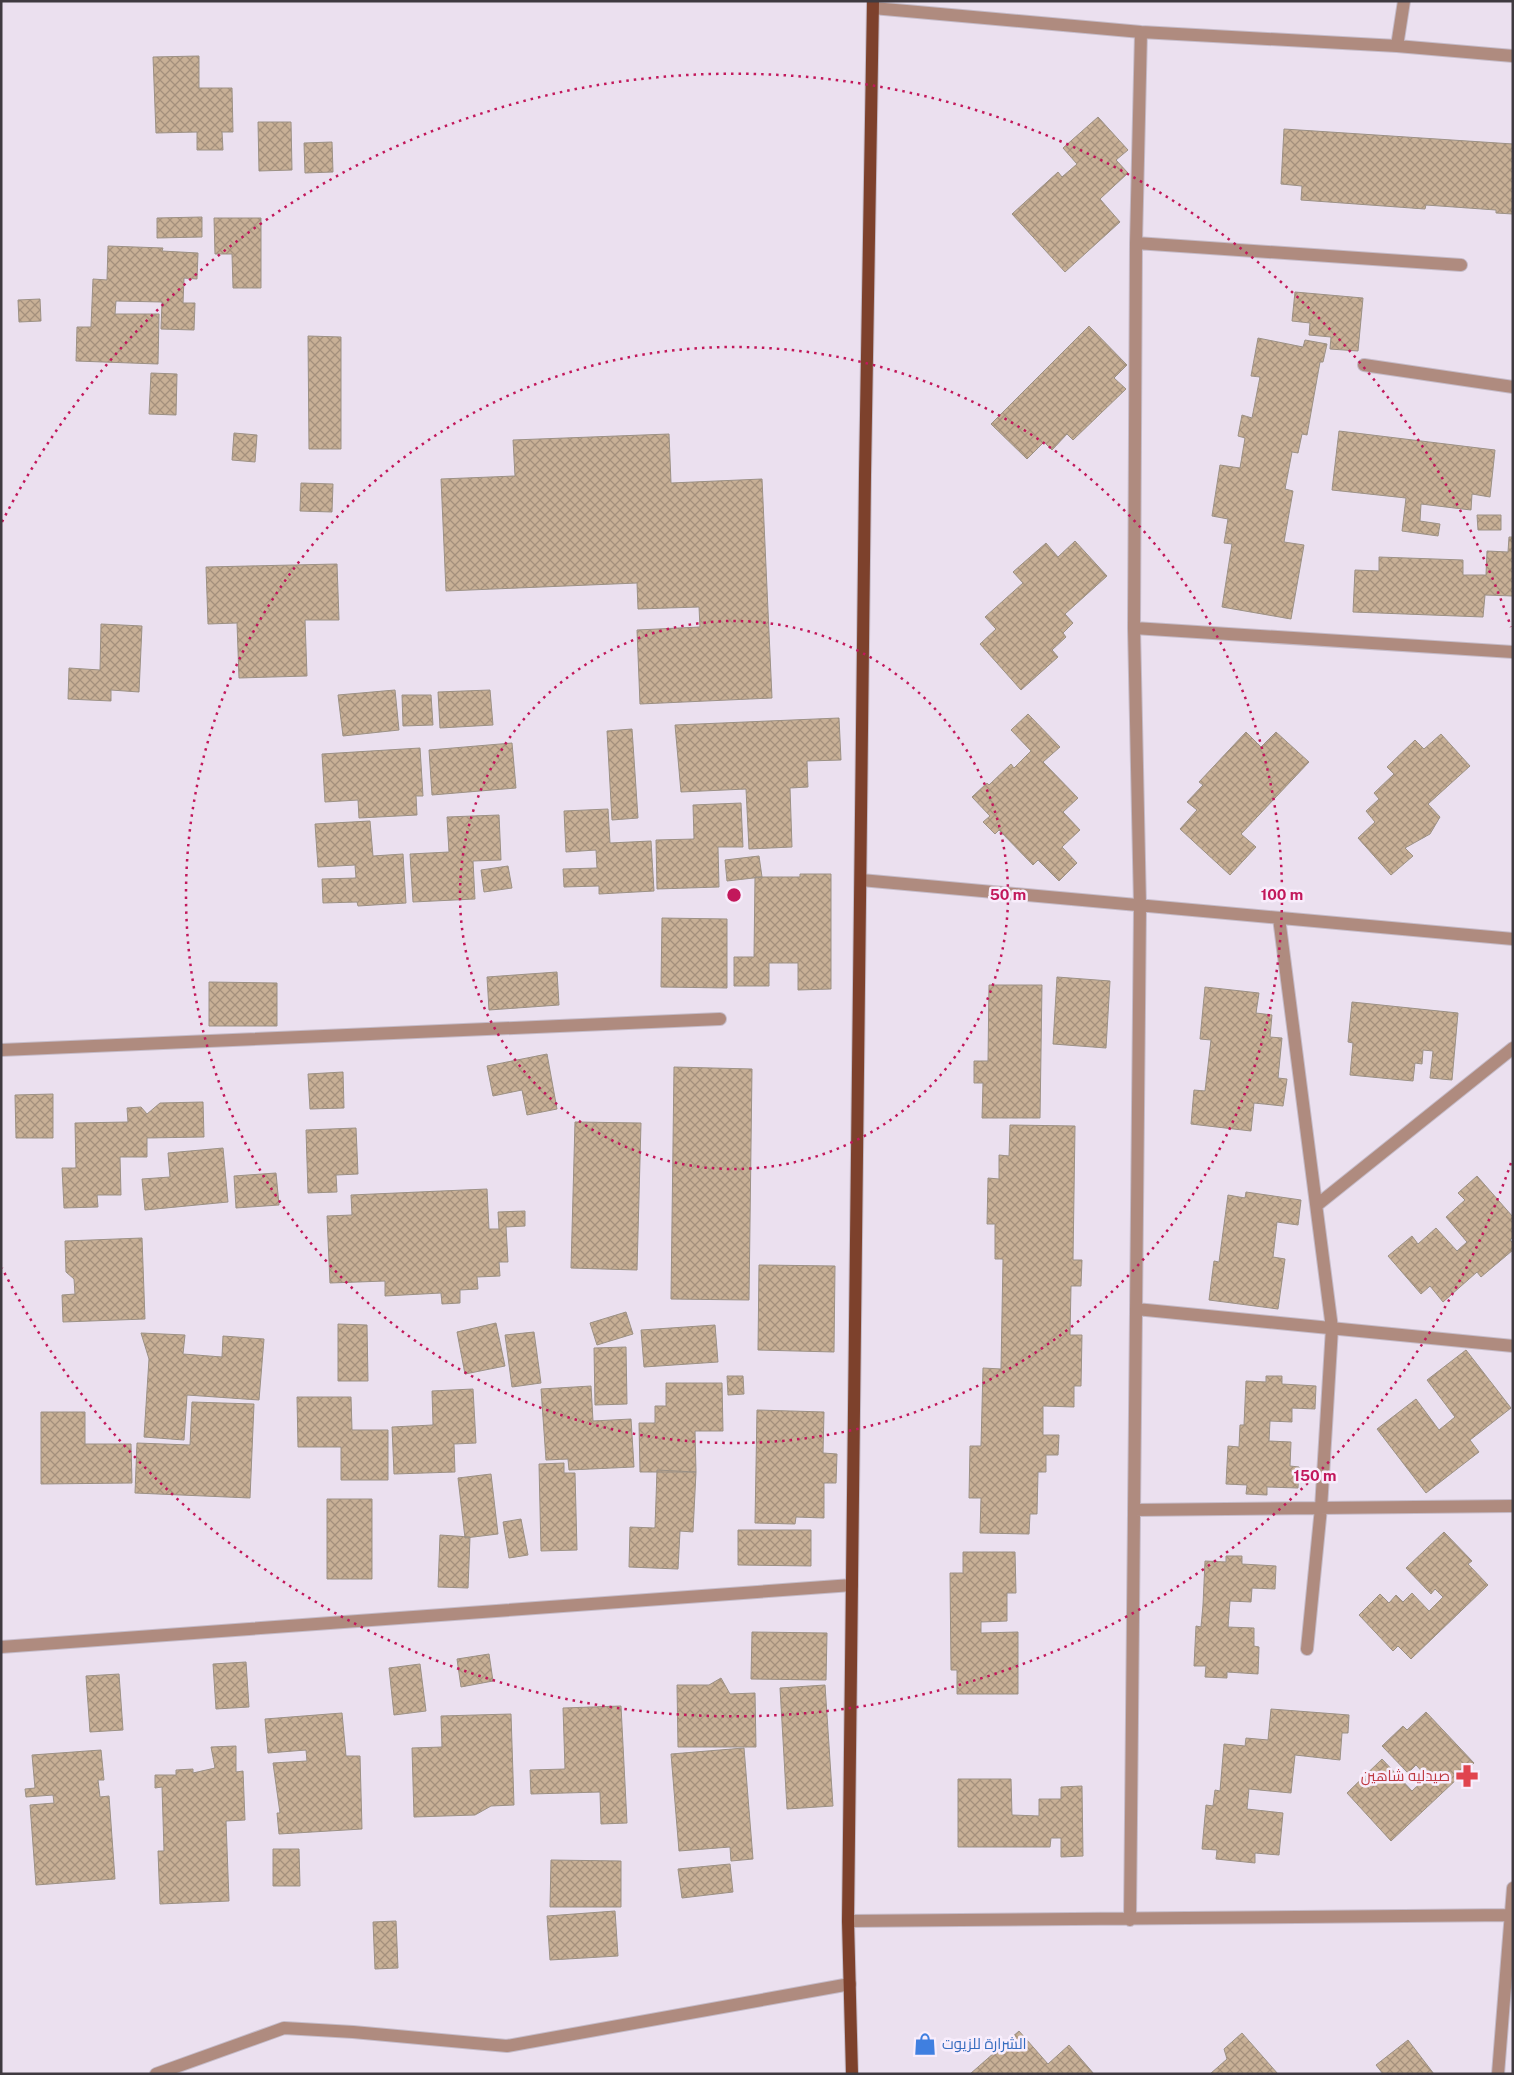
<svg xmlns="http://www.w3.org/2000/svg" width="1514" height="2075" font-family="'Public Sans',Cairo,sans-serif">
	<defs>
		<pattern id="building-cross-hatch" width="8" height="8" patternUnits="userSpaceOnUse" patternTransform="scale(1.25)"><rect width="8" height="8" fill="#c8b096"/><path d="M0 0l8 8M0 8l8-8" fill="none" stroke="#a4907c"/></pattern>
	</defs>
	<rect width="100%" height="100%" fill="#ebe0ef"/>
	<!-- building -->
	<path fill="url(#building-cross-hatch)" stroke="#9c9185" d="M199 56V88H232L233 132H222L223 150H197V132L156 133 153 57Z
		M1098 117 1128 150 1116 160 1128 173 1100 199 1120 222 1065 272 1012 214 1058 172 1062 177 1077 164 1063 148Z
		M258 122H291L292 170 259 171Z
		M1284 129 1513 144V214L1496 213V210L1426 205 1425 209 1301 200 1302 186 1281 184Z
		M332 142 333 172 305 173 304 143Z
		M202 217V237L157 238V218Z
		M214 218H261V288H233L232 254H215Z
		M108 246 163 248 162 251 198 253 197 279 184 278 183 303H195L194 330 161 329 162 302 116 301 115 314H159L158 364 76 361 77 327H91L93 279 107 280Z
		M1295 292 1363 298 1358 351 1330 349 1331 337 1309 335 1310 323 1292 321Z
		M40 299 41 321 19 322 18 300Z
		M1089 326 1127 365 1114 378 1126 389 1073 440 1067 434 1052 450 1044 442 1027 459 991 424Z
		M308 336 341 337V449H309Z
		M1258 338 1303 347 1305 340 1327 344 1323 362H1320L1307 435 1302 434 1298 453 1292 452 1285 489 1293 491 1284 542 1304 545 1291 619 1222 607 1232 544 1224 543 1228 519 1212 516 1220 465 1240 468 1245 438 1238 436 1242 415 1252 418 1260 377 1251 376Z
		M151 373 177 374 176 415 149 414Z
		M1339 431 1495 450 1490 497 1472 494 1471 510 1421 504 1420 521 1440 524 1438 536 1402 531 1406 498 1332 490Z
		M234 433 257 435 255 462 232 460Z
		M669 434 671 483 762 479 772 698 640 704 637 630 700 627 699 607 638 609 637 583 446 591 441 479 515 476 513 440Z
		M301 483 333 484 332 512 300 511Z
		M1477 515H1501V530H1478Z
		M1509 537H1513V596L1485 595 1483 617 1353 612 1355 570 1379 571V557L1463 560V575H1486L1487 551 1508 552Z
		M1075 541 1107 576 1065 614 1073 623 1063 633 1066 637 1052 650 1058 657 1021 690 980 644 996 629 985 617 1023 583 1013 572 1046 543 1058 557Z
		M337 564 339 620H305L307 676 239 678 237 623 208 624 206 567Z
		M101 624 142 626 139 692 111 690V701L68 699 69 668 100 670Z
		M395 690 399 730 343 736 338 695Z
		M490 690 493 725 440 728 438 692Z
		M402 695H431L433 725 403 726Z
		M1028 714 1060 747 1043 762 1078 798 1063 812 1080 830 1062 847 1077 863 1059 881 1038 860 1033 865 999 830 995 834 983 822 990 816 972 797 987 783 989 785 1011 764 1014 768 1031 751 1011 730Z
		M839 718 841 760 807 761 808 787 790 788 792 847 749 849 746 789 681 792 675 725Z
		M632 729 638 818 612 820 607 731Z
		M1246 732 1261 747 1276 732 1309 762 1241 834 1256 847 1230 875 1180 829 1197 810 1187 802 1203 785 1199 782Z
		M1441 734 1470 766 1428 804 1440 817 1430 834 1405 848 1413 856 1391 875 1358 838 1375 822 1366 811 1379 799 1374 793 1394 774 1387 767 1415 740 1424 749Z
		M512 743 516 788 432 795 429 750Z
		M420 748 423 796H416L417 815 359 818 358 800 325 802 322 754Z
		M741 803 743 847H718L719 887 657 889 656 840 694 839 693 805Z
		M608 809 610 843 651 841 654 891 599 894V886L564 887 563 869 597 868 596 850 566 852 564 811Z
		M499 815 501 860 473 861 475 899 413 902 410 854 449 852 447 817Z
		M370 821 373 856 403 854 406 903 358 906 357 902 323 903 322 879 356 878 355 865 318 867 315 824Z
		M759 856 762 877 727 881 725 860Z
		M508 866 512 888 484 892 481 870Z
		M800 874H831V989L798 990V963H769V986H734V957H754L755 877H800Z
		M662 918 727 919V988L661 987Z
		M557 972 559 1005 489 1010 487 977Z
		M1057 977 1110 981 1106 1048 1053 1044Z
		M209 982 277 983V1026H209Z
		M989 985H1042L1040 1118H982L983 1083H974V1061H988Z
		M1205 987 1259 993 1256 1013 1272 1015 1270 1037 1282 1038 1278 1078 1287 1079 1283 1106 1254 1103 1251 1131 1191 1124 1194 1090 1205 1091 1211 1040 1200 1039Z
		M1352 1002 1458 1013 1452 1080 1430 1078 1433 1051 1423 1050 1422 1064 1415 1063 1413 1081 1350 1075 1353 1043 1348 1042Z
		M547 1054 557 1109 527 1115 522 1090 493 1096 487 1066Z
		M674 1067 752 1069 749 1300 671 1299Z
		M343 1072 344 1108 310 1109 308 1074Z
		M53 1094V1138H16L15 1095Z
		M203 1102 204 1137 147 1138V1157H120L121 1195H97L98 1207 64 1208 62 1168H76L75 1123 128 1122 127 1108 141 1107 147 1114 160 1103Z
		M575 1122 641 1123 637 1270 571 1268Z
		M1010 1125 1075 1126 1073 1260H1082L1081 1286H1071L1070 1335H1082L1081 1386H1074V1407L1043 1406V1435H1059L1058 1455H1046V1472H1038L1037 1514H1030L1029 1534 980 1533 981 1498H969L970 1446H981L983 1368 1001 1369 1003 1259H995V1224H987L988 1178 999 1179V1155L1009 1156Z
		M356 1128 358 1174 336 1175 337 1192 308 1193 306 1130Z
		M223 1148 228 1202 145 1210 142 1179 170 1177 168 1153Z
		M276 1173 279 1205 236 1208 234 1176Z
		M1477 1176 1513 1217V1237L1510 1240 1513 1243V1250L1481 1277 1477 1272 1443 1302 1430 1286 1421 1294 1388 1256 1412 1236 1418 1244 1436 1228 1457 1251 1467 1242 1446 1217 1465 1200 1458 1193Z
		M487 1189 489 1229H499L498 1212 525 1211V1226L506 1227 508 1262H499L500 1276 477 1277 478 1289 460 1290V1303L442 1304 441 1293 385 1296V1281L330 1283 327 1216 352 1215 351 1195Z
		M1246 1192 1301 1200 1298 1225 1277 1222 1273 1257 1285 1259 1278 1309 1209 1300 1214 1261 1219 1262 1228 1195 1245 1198Z
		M142 1238 145 1319 63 1322 62 1295 75 1294 74 1279 66 1272 65 1241Z
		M759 1265 835 1266 834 1352 758 1350Z
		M626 1312 633 1334 597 1345 590 1323Z
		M496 1323 505 1366 465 1374 457 1332Z
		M338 1324 367 1325 368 1381H338Z
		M715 1325 718 1362 644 1367 641 1330Z
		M534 1332 541 1383 512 1387 505 1335Z
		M141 1333 185 1335 183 1354 222 1357 223 1336 264 1339 259 1400 187 1395 184 1440 144 1437 149 1359Z
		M626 1347 627 1404 595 1405 594 1348Z
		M1466 1350 1511 1408 1470 1440 1479 1452 1426 1493 1377 1429 1416 1399 1439 1430 1455 1417 1427 1380Z
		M727 1376H743L744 1394 728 1395Z
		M1266 1376H1282V1384L1316 1386 1315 1409 1292 1408V1422L1270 1421 1269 1441 1291 1442 1290 1466 1299 1467 1298 1488 1267 1487V1495L1246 1494 1247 1485 1226 1484 1228 1446 1239 1447 1240 1425H1244L1246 1381 1266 1382Z
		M666 1383H722L723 1431H695L696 1472H640L639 1423H655V1406H666Z
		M591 1386 593 1421 631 1419 634 1467 569 1470 568 1459 546 1460 541 1389Z
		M473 1389 476 1443 454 1444 455 1472 394 1474 392 1427 433 1425 432 1391Z
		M297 1397H351L352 1430H388V1480H341V1447H298Z
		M192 1402 254 1404 250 1498 135 1493 137 1443 190 1445Z
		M757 1410 824 1412 823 1453 837 1454 836 1483H824V1518L796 1517 795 1524 755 1523Z
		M41 1412H85V1444H131L132 1483 41 1484Z
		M564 1463V1473H575L577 1550 541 1551 539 1464Z
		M657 1470 696 1472 693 1532 680 1531 678 1569 629 1567 630 1527 655 1528Z
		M491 1474 498 1534 465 1538 458 1478Z
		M327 1499H372V1579H327Z
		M521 1519 528 1555 509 1558 503 1522Z
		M738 1530H811V1566L738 1565Z
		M1444 1532 1472 1561 1468 1564 1488 1585 1411 1659 1398 1646 1393 1651 1359 1615 1380 1594 1389 1603 1396 1595 1403 1602 1412 1593 1429 1611 1443 1597 1435 1589 1431 1594 1406 1568Z
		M440 1535 470 1537 468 1588 438 1587Z
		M963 1552H1015L1016 1593H1007V1621L981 1622V1633L1018 1632V1694H957V1670H951L950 1573H963Z
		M1226 1556H1242V1564L1276 1566 1275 1589 1252 1588 1251 1602 1230 1601 1228 1627 1254 1628V1646L1259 1647 1258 1674 1227 1672V1678L1205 1677 1206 1666H1194L1196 1626 1201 1627 1203 1605 1205 1561 1226 1562Z
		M752 1632 827 1633 826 1680 751 1679Z
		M489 1654 493 1681 461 1687 457 1659Z
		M246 1662 249 1707 216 1709 213 1664Z
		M420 1664 426 1711 394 1715 389 1668Z
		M119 1674 123 1730 90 1732 86 1676Z
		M721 1678 730 1694 755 1693 756 1747H678L677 1685H709Z
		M825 1685 833 1806 787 1809 780 1688Z
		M621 1706 627 1823 601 1824 600 1792 531 1794 530 1770 565 1769 563 1708Z
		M1271 1709 1349 1715 1348 1733H1342L1340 1760 1295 1755 1291 1793 1249 1789 1247 1809 1283 1813 1279 1855 1255 1853V1863L1216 1859 1217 1850 1202 1849 1206 1805 1213 1806 1215 1790 1220 1791 1224 1744 1245 1746 1246 1738 1268 1740Z
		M1426 1712 1474 1763 1391 1841 1347 1793 1382 1759 1412 1791 1427 1777 1416 1765 1408 1773 1382 1746 1403 1726 1407 1730Z
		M342 1713 346 1756H360L362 1829 279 1834 277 1813H280L273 1763 307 1761 306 1750 268 1753 265 1719Z
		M511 1714 514 1805 491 1806 475 1815 414 1817 412 1748 442 1747 441 1716Z
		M236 1746V1772L243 1771 245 1820 226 1821 229 1901 160 1904 158 1851H164L162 1787 155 1788V1775H176V1770L193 1769V1773L215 1768 211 1747Z
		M744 1748 753 1859 731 1861 730 1847 679 1851 671 1754Z
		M101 1750 104 1780H98L100 1797 109 1796 115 1879 36 1885 30 1805 54 1803 53 1795 26 1797 25 1789 35 1788 32 1755Z
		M958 1779H1011L1012 1815 1039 1816V1799H1061V1787L1082 1786 1083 1856 1061 1857V1838H1051L1050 1847H958Z
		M273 1849H299L300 1886H273Z
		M551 1860 621 1861V1907H550Z
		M730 1864 733 1892 682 1898 678 1869Z
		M615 1911 618 1956 550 1960 547 1916Z
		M396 1921 398 1968 375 1969 373 1922Z
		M1019 2031 1048 2064 1069 2045 1094 2074H970Z
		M1242 2033 1278 2074H1210L1227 2059 1224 2049Z
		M1408 2040 1434 2074H1383L1376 2065Z"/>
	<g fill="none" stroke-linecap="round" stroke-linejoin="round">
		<defs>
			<path id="minor" d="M873 8 1141 32 1397 46 1513 56
				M1397 46 1404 1
				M1136 243 1461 265
				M1364 365 1513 387
				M1134 628 1513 652
				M861 880 1513 939
				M1279 918 1332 1328 1321 1508 1307 1649
				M1 1050 720 1019
				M1317 1205 1513 1048
				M1136 1309 1513 1346
				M1134 1510 1513 1506
				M1 1647 852 1585
				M1130 1920 1140 906 1134 628 1136 243 1141 32
				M848 1921 1511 1915
				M156 2074 284 2028 353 2032 507 2046 850 1984
				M1498 2074 1513 1888"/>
			<path id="major" d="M852 2074 848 1921 865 475 873 1"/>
		</defs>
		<!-- minor casing -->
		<use href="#minor" stroke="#c5bbc8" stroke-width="14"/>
		<!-- major casing -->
		<use href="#major" stroke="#c5bbc8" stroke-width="14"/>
		<!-- minor -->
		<use href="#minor" stroke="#af8b7f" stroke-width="12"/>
		<!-- major -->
		<use href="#major" stroke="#7d412c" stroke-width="12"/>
	</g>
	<!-- distance rings -->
	<g fill="none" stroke="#c2185b" stroke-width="2.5" stroke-dasharray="2.5 5">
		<circle cx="734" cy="895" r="274"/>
		<circle cx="734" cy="895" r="548"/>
		<path d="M1511 1163A822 822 0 0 1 2 1268M2 522A822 822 0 0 1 1511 627"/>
	</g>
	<!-- icons -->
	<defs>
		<symbol id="pharmacy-bare" viewBox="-9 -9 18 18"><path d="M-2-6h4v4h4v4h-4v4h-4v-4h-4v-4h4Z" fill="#e0444e" stroke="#f8edfc" stroke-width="2.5" paint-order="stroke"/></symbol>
		<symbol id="shop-bare" viewBox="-9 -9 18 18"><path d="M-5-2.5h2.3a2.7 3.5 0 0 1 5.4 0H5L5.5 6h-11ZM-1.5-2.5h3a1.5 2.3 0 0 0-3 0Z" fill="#3f7fe0" stroke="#f8edfc" stroke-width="2.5" paint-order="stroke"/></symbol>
	</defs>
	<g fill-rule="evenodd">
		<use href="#pharmacy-bare" x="1451" y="1760" width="32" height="32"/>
		<use href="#shop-bare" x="909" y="2028" width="32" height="32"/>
	</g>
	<g text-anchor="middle" stroke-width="5" stroke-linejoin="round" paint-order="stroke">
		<!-- health labels -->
		<g font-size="15" fill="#be3a42" stroke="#f8edfc" text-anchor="end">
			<text x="1450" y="1781">صيدليه شاهين</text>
		</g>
		<!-- shop labels -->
		<g font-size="15" fill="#366cbe" stroke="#f8edfc" text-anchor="start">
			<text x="942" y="2049">الشرارة للزيوت</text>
		</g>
	</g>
	<circle cx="734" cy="895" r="8" fill="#c2185b" stroke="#f8edfc" stroke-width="2.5"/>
	<g font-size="15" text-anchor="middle" font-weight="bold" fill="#c2185b" stroke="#f8edfc" stroke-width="5" stroke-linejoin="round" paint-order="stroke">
		<text x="1008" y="900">50 m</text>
		<text x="1282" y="900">100 m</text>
		<text x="1315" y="1481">150 m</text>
	</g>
	<!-- border -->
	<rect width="1514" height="2075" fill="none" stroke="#3f3a40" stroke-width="5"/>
</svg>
